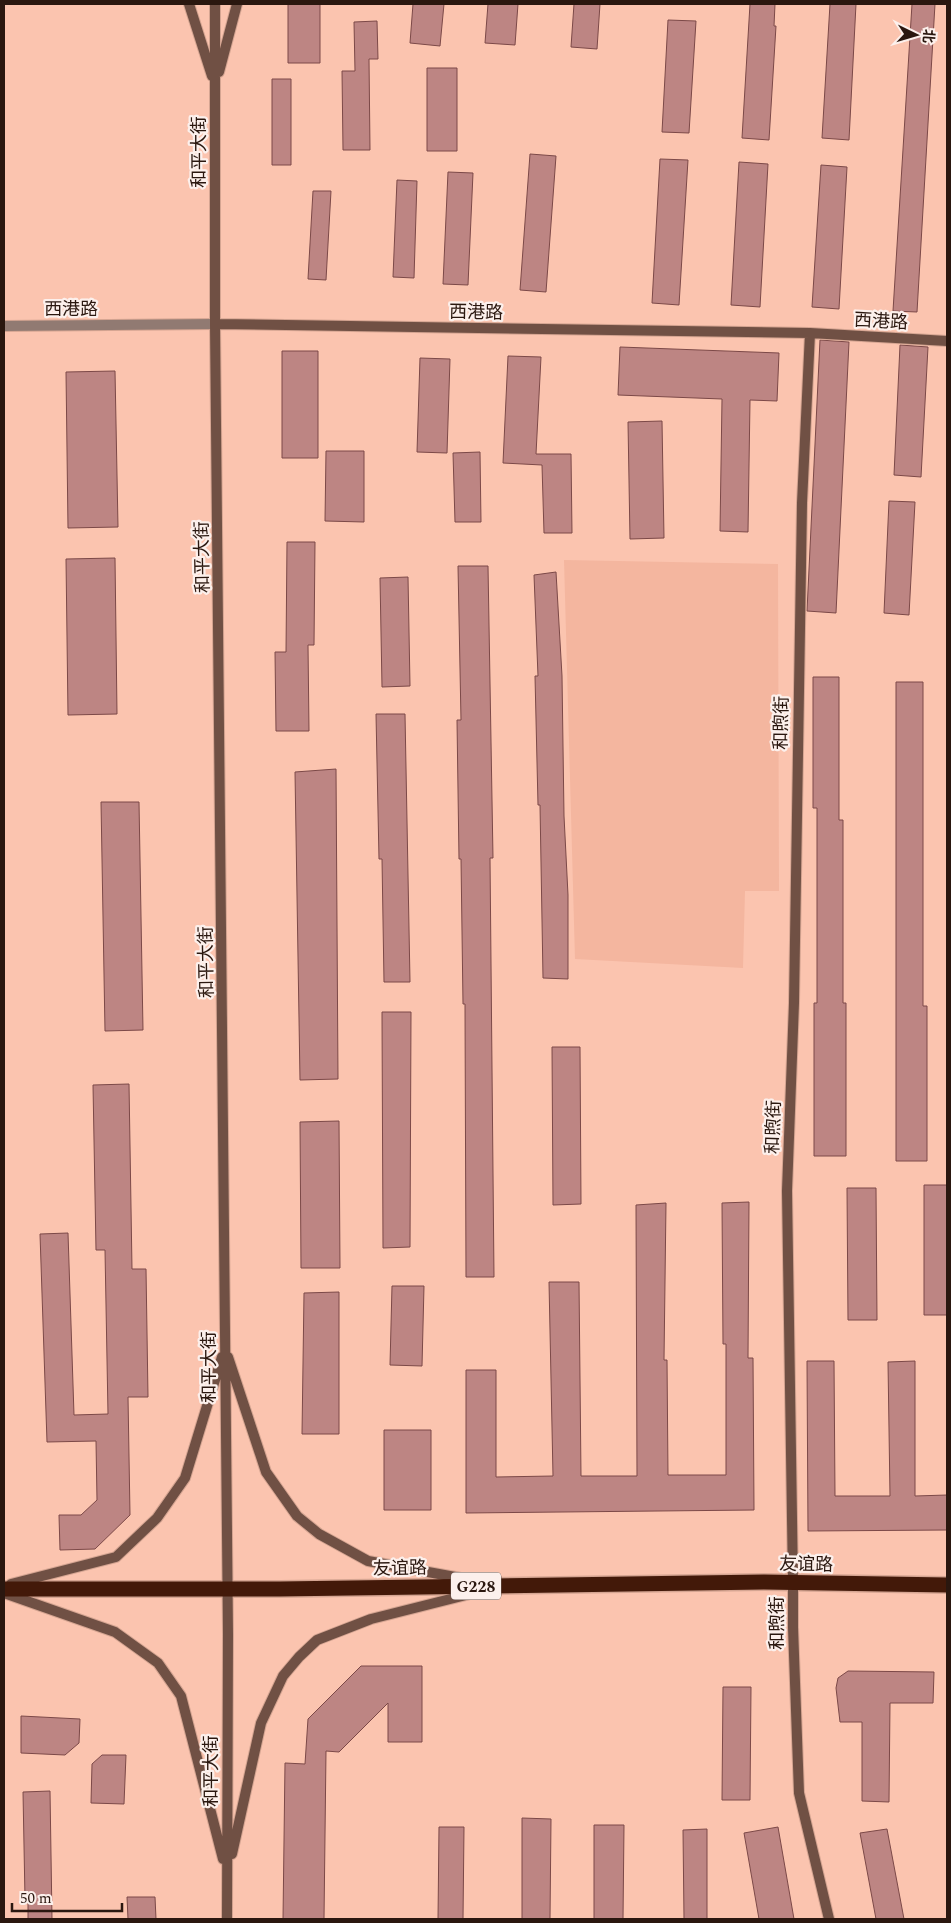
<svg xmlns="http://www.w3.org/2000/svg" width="951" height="1923" font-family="Spectral,'Noto Sans SC',serif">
	<rect width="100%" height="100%" fill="#fbc4af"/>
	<!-- built -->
	<path fill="#f4b69f" d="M564 560 778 564 779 891H745L743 968 575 959Z"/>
	<!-- building -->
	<path fill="#bd8583" stroke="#7c4948" d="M288 4H320V63H288Z
		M413 4H444L440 46 410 43Z
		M488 4H518L515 45 485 43Z
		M574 4H600L597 49 571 47Z
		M750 4H775L774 26H776L769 140 742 138Z
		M830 4H856L849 140 822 138Z
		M912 4H935L917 312 893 311Z
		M668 20 696 21 689 133 662 132Z
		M377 21 378 59H369L370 150H343L342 71H355L354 22Z
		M427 68H457V151H427Z
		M272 79H291V165H272Z
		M530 154 556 156 546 292 520 290Z
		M660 159 688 160 679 305 652 303Z
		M739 162 768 164 760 307 731 305Z
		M821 165 847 167 839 309 812 307Z
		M448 172 473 173 468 285 443 284Z
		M397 180 417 181 414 278 393 277Z
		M313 191H331L326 280 308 279Z
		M820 340 849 342 836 613 807 611Z
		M900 345 928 347 921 477 894 475Z
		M620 347 779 353 777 401 750 400 748 532 720 531 722 399 618 395Z
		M282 351H318V458H282Z
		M508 356 541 357 536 454H571L572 533H544L542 465 503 463Z
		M420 358 450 359 447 453 417 452Z
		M115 371 118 527 68 528 66 372Z
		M662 421 664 538 630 539 628 422Z
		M326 451H364V522L325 521Z
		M480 452 481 522H455L453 453Z
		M889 501 915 502 909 615 884 613Z
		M287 542H315L314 645H308L309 731H276L275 652H286Z
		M115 558 117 714 68 715 66 559Z
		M458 566H488L493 858H490L494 1277H466L465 1004H463L461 859H459L457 720H461Z
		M556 572 562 676 564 816 568 895V979L543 978 540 805H538L535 676H538L534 575Z
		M408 577 410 686 382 687 380 578Z
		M813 677H839V820H843V1003H846V1156H814V1003H817V808H813Z
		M896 682H923V1006H927V1161H896Z
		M376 714H405L410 982H384L382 859H379Z
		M336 769 338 1079 300 1080 295 772Z
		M101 802H139L143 1030 105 1031Z
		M382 1012H411L410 1247 383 1248Z
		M552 1047H580L581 1204 553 1205Z
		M129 1084 132 1269H146L148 1397H128L130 1515 95 1549 60 1550 59 1515H81L97 1500 96 1441 47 1442 40 1234 68 1233 74 1415 108 1414 105 1250H96L93 1085Z
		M339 1121 340 1268H301L300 1122Z
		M924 1185H947V1315H924Z
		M847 1188H876L877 1320H848Z
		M749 1202 748 1358H753L754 1510 466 1513V1370H496V1477L553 1476 549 1282H579L581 1476H637L636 1205 666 1203 664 1360H667L668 1475H726V1344H723L722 1203Z
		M392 1286H424L422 1366 390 1365Z
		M339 1292V1434H302L304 1293Z
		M807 1361H834L835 1496H890L888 1362 915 1361V1496L947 1495V1530L808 1531Z
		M384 1430H431V1510H384Z
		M361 1666H422V1742H388V1703L339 1752 326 1751 324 1919H283L285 1763 305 1764 308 1719Z
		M848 1671 934 1672 933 1703H890L889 1802 862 1801V1722H840L836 1688 838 1678Z
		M723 1687H751L750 1800H722Z
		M21 1716 80 1719 79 1743 65 1755 21 1753Z
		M102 1755H126L124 1804 91 1803 92 1764Z
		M50 1791 52 1919H28V1899H25L23 1792Z
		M522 1818 551 1819 550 1919H522Z
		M594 1825H624L623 1919H594Z
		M439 1827H464L463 1919H438Z
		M778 1827 794 1919H759L744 1833Z
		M707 1829V1919H684L683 1830Z
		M887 1829 904 1919H876L860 1833Z
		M127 1897H155L156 1919H128Z"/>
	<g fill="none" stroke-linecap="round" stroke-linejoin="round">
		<defs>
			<path id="street" d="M4 326 215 324"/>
			<path id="secondary" d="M189 4 212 76
				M215 4V324L228 1634 227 1919
				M219 72 237 4
				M215 324 810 333 947 341
				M810 333 802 503 794 1003 787 1191 793 1583V1627L799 1793 829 1919
				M228 1357 266 1472 297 1516 319 1534 368 1561 477 1581
				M11 1584 116 1557 157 1518 185 1478 222 1357
				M4 1593 115 1632 158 1663 181 1696 223 1859
				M232 1854 261 1723 283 1676 299 1657 317 1640 371 1619 482 1591"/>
			<path id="highway" d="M4 1589H280L764 1582 947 1585"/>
		</defs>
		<!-- street casing -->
		<use href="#street" stroke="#d5a592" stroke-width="12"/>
		<!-- secondary casing -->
		<use href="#secondary" stroke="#d5a592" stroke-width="12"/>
		<!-- highway casing -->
		<use href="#highway" stroke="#d5a592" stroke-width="18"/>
		<!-- street -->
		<use href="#street" stroke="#917a72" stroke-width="10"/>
		<!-- secondary -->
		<use href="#secondary" stroke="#705044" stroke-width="10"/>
		<!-- highway -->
		<use href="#highway" stroke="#431909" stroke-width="15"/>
	</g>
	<g text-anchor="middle" stroke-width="4.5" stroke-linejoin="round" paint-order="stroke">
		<!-- shield labels -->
		<rect fill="#fcf0ec" stroke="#695851" stroke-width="1" x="451" y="1572.5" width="50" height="27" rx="4"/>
		<g font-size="16" font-weight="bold" fill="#2a170f">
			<text x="476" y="1592">G228</text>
		</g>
		<!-- street labels -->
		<g font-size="18" fill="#2a170f" stroke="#fcf0ec">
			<text transform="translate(199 152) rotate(-90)" y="6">和平大街</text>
			<text x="71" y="315">西港路</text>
			<text transform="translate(476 312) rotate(1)" y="6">西港路</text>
			<text transform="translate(881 321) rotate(3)" y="6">西港路</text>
			<text transform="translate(202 557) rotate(-91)" y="6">和平大街</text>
			<text transform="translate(781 723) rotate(-89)" y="6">和煦街</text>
			<text transform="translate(206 962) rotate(-91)" y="6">和平大街</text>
			<text transform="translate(773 1127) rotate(-88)" y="6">和煦街</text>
			<text transform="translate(209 1367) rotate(-90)" y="6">和平大街</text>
			<text transform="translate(806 1564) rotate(1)" y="6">友谊路</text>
			<text transform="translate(400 1568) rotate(-1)" y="6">友谊路</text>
			<text transform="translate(777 1623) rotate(-90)" y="6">和煦街</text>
			<text transform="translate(211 1771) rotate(-90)" y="6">和平大街</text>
		</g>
	</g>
	<!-- border -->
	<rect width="951" height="1923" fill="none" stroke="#2a170f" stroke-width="10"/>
	<!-- north arrow -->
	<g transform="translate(916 35) rotate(95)" stroke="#fcf0ec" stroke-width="4" paint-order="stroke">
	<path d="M0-4L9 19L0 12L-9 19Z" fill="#2a170f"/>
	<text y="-8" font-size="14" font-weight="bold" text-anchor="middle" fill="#2a170f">北</text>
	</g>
	<!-- scale -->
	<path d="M12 1903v8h110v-8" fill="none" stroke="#2a170f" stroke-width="2.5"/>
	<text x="20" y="1903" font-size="15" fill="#2a170f" stroke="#fcf0ec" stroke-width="4" paint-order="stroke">50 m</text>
</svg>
